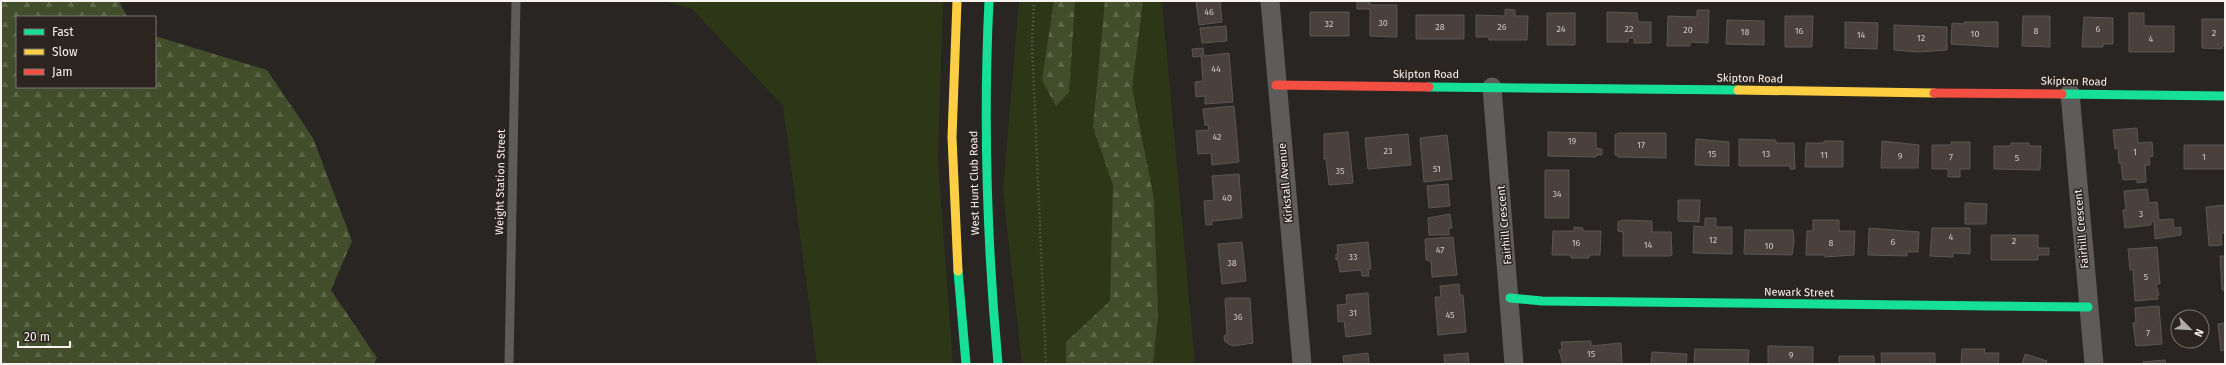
<svg xmlns="http://www.w3.org/2000/svg" width="2226" height="365" font-family="'Fira Sans',sans-serif">
	<defs>
		<pattern id="forest-firs" width="22" height="20" patternUnits="userSpaceOnUse"><rect width="22" height="20" fill="#424d2b"/><path d="M5 1l3.5 6h-7zM16 11l3.5 6h-7z" fill="#5e674a"/></pattern>
	</defs>
	<rect width="100%" height="100%" fill="#282522"/>
	<!-- green -->
	<path fill="#2d3717" d="M664 1H943L938 160 953 364H817L783 106 692 9Z
		M1019 1H1162L1195 364H1022L1003 191Z"/>
	<!-- forest -->
	<path fill="url(#forest-firs)" d="M1 1H119L127 17H17V87H155V36L267 70 313 138 352 241 331 290 377 358 374 364H1Z
		M1054 1H1075L1069 92 1056 106 1042 80Z
		M1105 1H1143L1132 88 1154 199 1158 315 1153 364H1066V342L1110 301 1113 185 1093 127Z"/>
	<!-- building -->
	<path fill="#4a403c" stroke="#5a5755" d="M1196 1H1220L1222 22 1199 25Z
		M1357 1H1370V5H1397V37L1370 36V9H1357Z
		M1505 9 1515 10V16H1528L1527 40H1489V37H1476V15L1505 16Z
		M1697 10H1709L1708 43 1690 42V46H1667L1668 16 1697 17Z
		M1310 12H1349V36H1310Z
		M1607 12 1637 13 1638 22H1651V43H1634V38H1628V42H1607Z
		M1547 13H1575V45H1547Z
		M2129 13H2144V26H2174V52H2129Z
		M1416 15H1464V39H1416Z
		M1785 16H1813L1812 47H1785Z
		M2023 16H2050V47L2022 46Z
		M2084 17 2113 18V44H2103V47H2082Z
		M2202 19H2225V46H2222V49L2202 48Z
		M1727 20 1764 21V45L1726 44Z
		M1845 22 1878 23 1877 49 1845 48Z
		M1964 22H1998V47L1951 44 1952 23 1964 24Z
		M1894 25 1947 27V50L1919 52 1894 50Z
		M1226 26 1227 41 1202 43 1200 28Z
		M1203 48 1204 56 1229 53 1233 102 1205 104V96L1196 97 1195 82 1203 81 1201 56 1193 57 1192 49Z
		M1234 106 1239 162 1212 165 1211 153 1198 154 1196 131 1209 130 1208 125H1205L1203 109Z
		M2137 128 2138 143 2152 142 2153 156 2149 157 2150 165H2145L2146 182 2137 183V179L2123 180 2121 163H2119L2118 148 2115 149 2113 130Z
		M1348 132 1353 183 1329 185 1326 159H1324V134Z
		M1548 132 1596 133V148L1602 149V155H1596V157L1548 156Z
		M1619 133H1666V158L1618 157V155H1615V135Z
		M1408 134 1411 165 1368 169 1365 138Z
		M1447 135 1452 179 1424 182 1420 138Z
		M1696 139 1729 142V166L1695 165Z
		M1739 139 1776 140V143H1794L1795 169H1790V166H1739Z
		M1824 141H1843V167H1805L1806 143H1824Z
		M1882 141 1919 145 1918 168H1881Z
		M1951 142H1970V169H1960V177H1948V169H1932V145H1951Z
		M2011 143H2029V146H2041L2040 170 1994 169V146H2011Z
		M2184 145H2225V169H2184Z
		M1545 170H1569V218H1545Z
		M1239 174 1242 218 1212 221V225H1206L1204 201 1214 200 1212 176Z
		M1448 184 1450 206 1429 208 1427 186Z
		M2147 189 2149 203 2157 202 2159 220 2173 219 2174 228 2181 227V235L2155 239 2154 221 2151 222V225L2125 228 2123 210H2126L2124 191Z
		M1678 200H1700L1699 222 1678 221Z
		M1965 203 1987 204 1986 224H1965Z
		M2225 205V233H2221L2222 245 2209 246 2206 207Z
		M1450 214 1452 228H1449V235H1429L1428 218Z
		M1705 218H1716V227H1732V254L1693 253 1694 226 1705 227Z
		M1623 220 1652 221V232H1671L1672 255 1670 256H1623V232L1618 231V222Z
		M1813 220H1839V231H1855L1854 255 1825 257V255H1806L1807 231H1813Z
		M1574 227 1583 228V231H1601L1600 255H1589V258H1571V255H1552L1553 231H1574Z
		M1869 228 1919 232 1918 252H1907V256L1868 255Z
		M1932 228H1970V254L1953 253V257L1930 256Z
		M1745 230H1793L1794 242 1792 255 1744 254Z
		M1991 235H2038V248H2049V255H2038V260H1991Z
		M1453 237 1457 275 1432 277 1431 261 1426 260 1425 239Z
		M1242 242 1246 281 1222 284 1218 244Z
		M1368 242 1371 269H1368L1369 276H1362L1361 270 1340 272 1338 260H1336V254H1338L1337 245Z
		M2157 247 2160 284H2156L2159 295H2157L2158 299 2135 301 2133 270H2130L2128 249Z
		M2220 256H2225V290H2222Z
		M1459 284 1460 295H1463L1466 332 1438 335 1435 297H1441L1440 286Z
		M1368 293 1371 334 1346 337 1344 321 1338 322 1337 305 1347 304 1346 295Z
		M1226 298H1250L1253 343 1233 346 1228 344V342H1225L1224 336 1227 334 1225 300Z
		M2159 306 2162 344 2136 346 2133 323H2136L2135 308Z
		M2225 323V350L2221 351 2218 324Z
		M1591 341V346L1621 343 1622 364H1563L1559 350H1562L1561 342Z
		M1768 346 1813 347V364H1768Z
		M1695 349 1749 350 1748 364H1694Z
		M1962 349H1985L1984 353H1999L1998 364H1961Z
		M1652 352 1687 354 1686 364H1651Z
		M1368 353 1369 364H1344L1343 356Z
		M1468 353 1469 364H1445L1444 355Z
		M1881 353H1935V364H1882Z
		M2025 354 2047 361 2046 364H2022Z
		M1839 356H1874V364H1839Z
		M2165 360 2166 364H2143V362Z"/>
	<g fill="none" stroke-linecap="round" stroke-linejoin="round">
		<!-- path -->
		<path stroke="#646362" stroke-width="2.5" stroke-dasharray="1 3" stroke-linecap="butt" d="M1034 1 1032 45 1046 364"/>
		<!-- lane -->
		<path stroke="#5e5c5a" stroke-width="9" d="M509 364 516 1"/>
		<!-- street -->
		<path stroke="#5e5c5a" stroke-width="19" d="M1270 1 1302 364
			M1492 87 1514 364
			M2070 93 2094 364"/>
		<!-- fast -->
		<path stroke="#16e098" stroke-width="9" d="M989 1C983 123 987 243 998 364
			M1429 87 1738 90
			M2062 94 2225 96
			M958 271 966 364
			M1510 298 1542 301 2088 307"/>
		<!-- slow -->
		<path stroke="#ffcf43" stroke-width="9" d="M957 1 952 137 958 271
			M1738 90 1934 93"/>
		<!-- jam -->
		<path stroke="#f24e42" stroke-width="9" d="M1276 85 1429 87
			M1934 93 2062 94"/>
	</g>
	<g text-anchor="middle" stroke-width="3" stroke-linejoin="round" paint-order="stroke">
		<!-- number labels -->
		<g font-size="9" fill="#ccc6c2">
			<text x="1209" y="15">46</text>
			<text x="1383" y="26">30</text>
			<text x="1329" y="27">32</text>
			<text x="1440" y="30">28</text>
			<text x="1502" y="30">26</text>
			<text x="1561" y="32">24</text>
			<text x="1629" y="32">22</text>
			<text x="2098" y="32">6</text>
			<text x="1688" y="33">20</text>
			<text x="1799" y="34">16</text>
			<text x="2036" y="34">8</text>
			<text x="1745" y="35">18</text>
			<text x="2214" y="36">2</text>
			<text x="1975" y="37">10</text>
			<text x="1861" y="38">14</text>
			<text x="1921" y="41">12</text>
			<text x="2151" y="42">4</text>
			<text x="1216" y="72">44</text>
			<text x="1217" y="140">42</text>
			<text x="1572" y="144">19</text>
			<text x="1641" y="148">17</text>
			<text x="1388" y="154">23</text>
			<text x="2135" y="155">1</text>
			<text x="1712" y="157">15</text>
			<text x="1766" y="157">13</text>
			<text x="1824" y="158">11</text>
			<text x="1900" y="159">9</text>
			<text x="1951" y="160">7</text>
			<text x="2204" y="160">1</text>
			<text x="2017" y="161">5</text>
			<text x="1437" y="172">51</text>
			<text x="1340" y="174">35</text>
			<text x="1557" y="197">34</text>
			<text x="1227" y="201">40</text>
			<text x="2141" y="217">3</text>
			<text x="1951" y="240">4</text>
			<text x="1713" y="243">12</text>
			<text x="2014" y="244">2</text>
			<text x="1893" y="245">6</text>
			<text x="1576" y="246">16</text>
			<text x="1831" y="246">8</text>
			<text x="1648" y="248">14</text>
			<text x="1769" y="249">10</text>
			<text x="1440" y="253">47</text>
			<text x="1353" y="260">33</text>
			<text x="1232" y="266">38</text>
			<text x="2146" y="280">5</text>
			<text x="1353" y="316">31</text>
			<text x="1450" y="318">45</text>
			<text x="1238" y="320">36</text>
			<text x="2148" y="336">7</text>
			<text x="1591" y="357">15</text>
			<text x="1791" y="358">9</text>
		</g>
		<!-- street labels -->
		<g font-size="11" fill="#f8f3ef" stroke="#2b241f">
			<text x="1426" y="78">Skipton Road</text>
			<text transform="translate(1750 78) rotate(1)" y="4">Skipton Road</text>
			<text transform="translate(2074 81) rotate(1)" y="4">Skipton Road</text>
			<text transform="translate(500 182) rotate(-89)" y="4">Weight Station Street</text>
			<text transform="translate(974 183) rotate(-91)" y="4">West Hunt Club Road</text>
			<text transform="translate(1285 183) rotate(-95)" y="4">Kirkstall Avenue</text>
			<text transform="translate(1504 225) rotate(-95)" y="4">Fairhill Crescent</text>
			<text transform="translate(2081 229) rotate(-95)" y="4">Fairhill Crescent</text>
			<text transform="translate(1799 292) rotate(1)" y="4">Newark Street</text>
		</g>
	</g>
	<!-- border -->
	<rect width="2226" height="365" fill="none" stroke="#f8f3ef" stroke-width="4"/>
	<!-- legend -->
	<rect x="16" y="16" width="140" height="72" fill="#2b241f" stroke="#7d7772"/>
	<rect x="24" y="29" width="20" height="6" fill="#16e098" stroke="#7d7772"/>
	<text x="52" y="36" font-size="12" fill="#f8f3ef">Fast</text>
	<rect x="24" y="49" width="20" height="6" fill="#ffcf43" stroke="#7d7772"/>
	<text x="52" y="56" font-size="12" fill="#f8f3ef">Slow</text>
	<rect x="24" y="69" width="20" height="6" fill="#f24e42" stroke="#7d7772"/>
	<text x="52" y="76" font-size="12" fill="#f8f3ef">Jam</text>
	<!-- north arrow -->
	<g transform="translate(2190 329) rotate(114)"><circle r="19" fill="#2b241f" stroke="#7d7772"/>
	<path d="M0-3L7 15L0 10L-7 15Z" fill="#afaba7"/>
	<text y="-6" font-size="11" font-weight="bold" text-anchor="middle" fill="#f8f3ef">N</text>
	</g>
	<!-- scale -->
	<path d="M18 341v6h52v-6" fill="none" stroke="#f8f3ef" stroke-width="2"/>
	<text x="24" y="341" font-size="12" fill="#f8f3ef" stroke="#2b241f" stroke-width="3" paint-order="stroke">20 m</text>
</svg>
